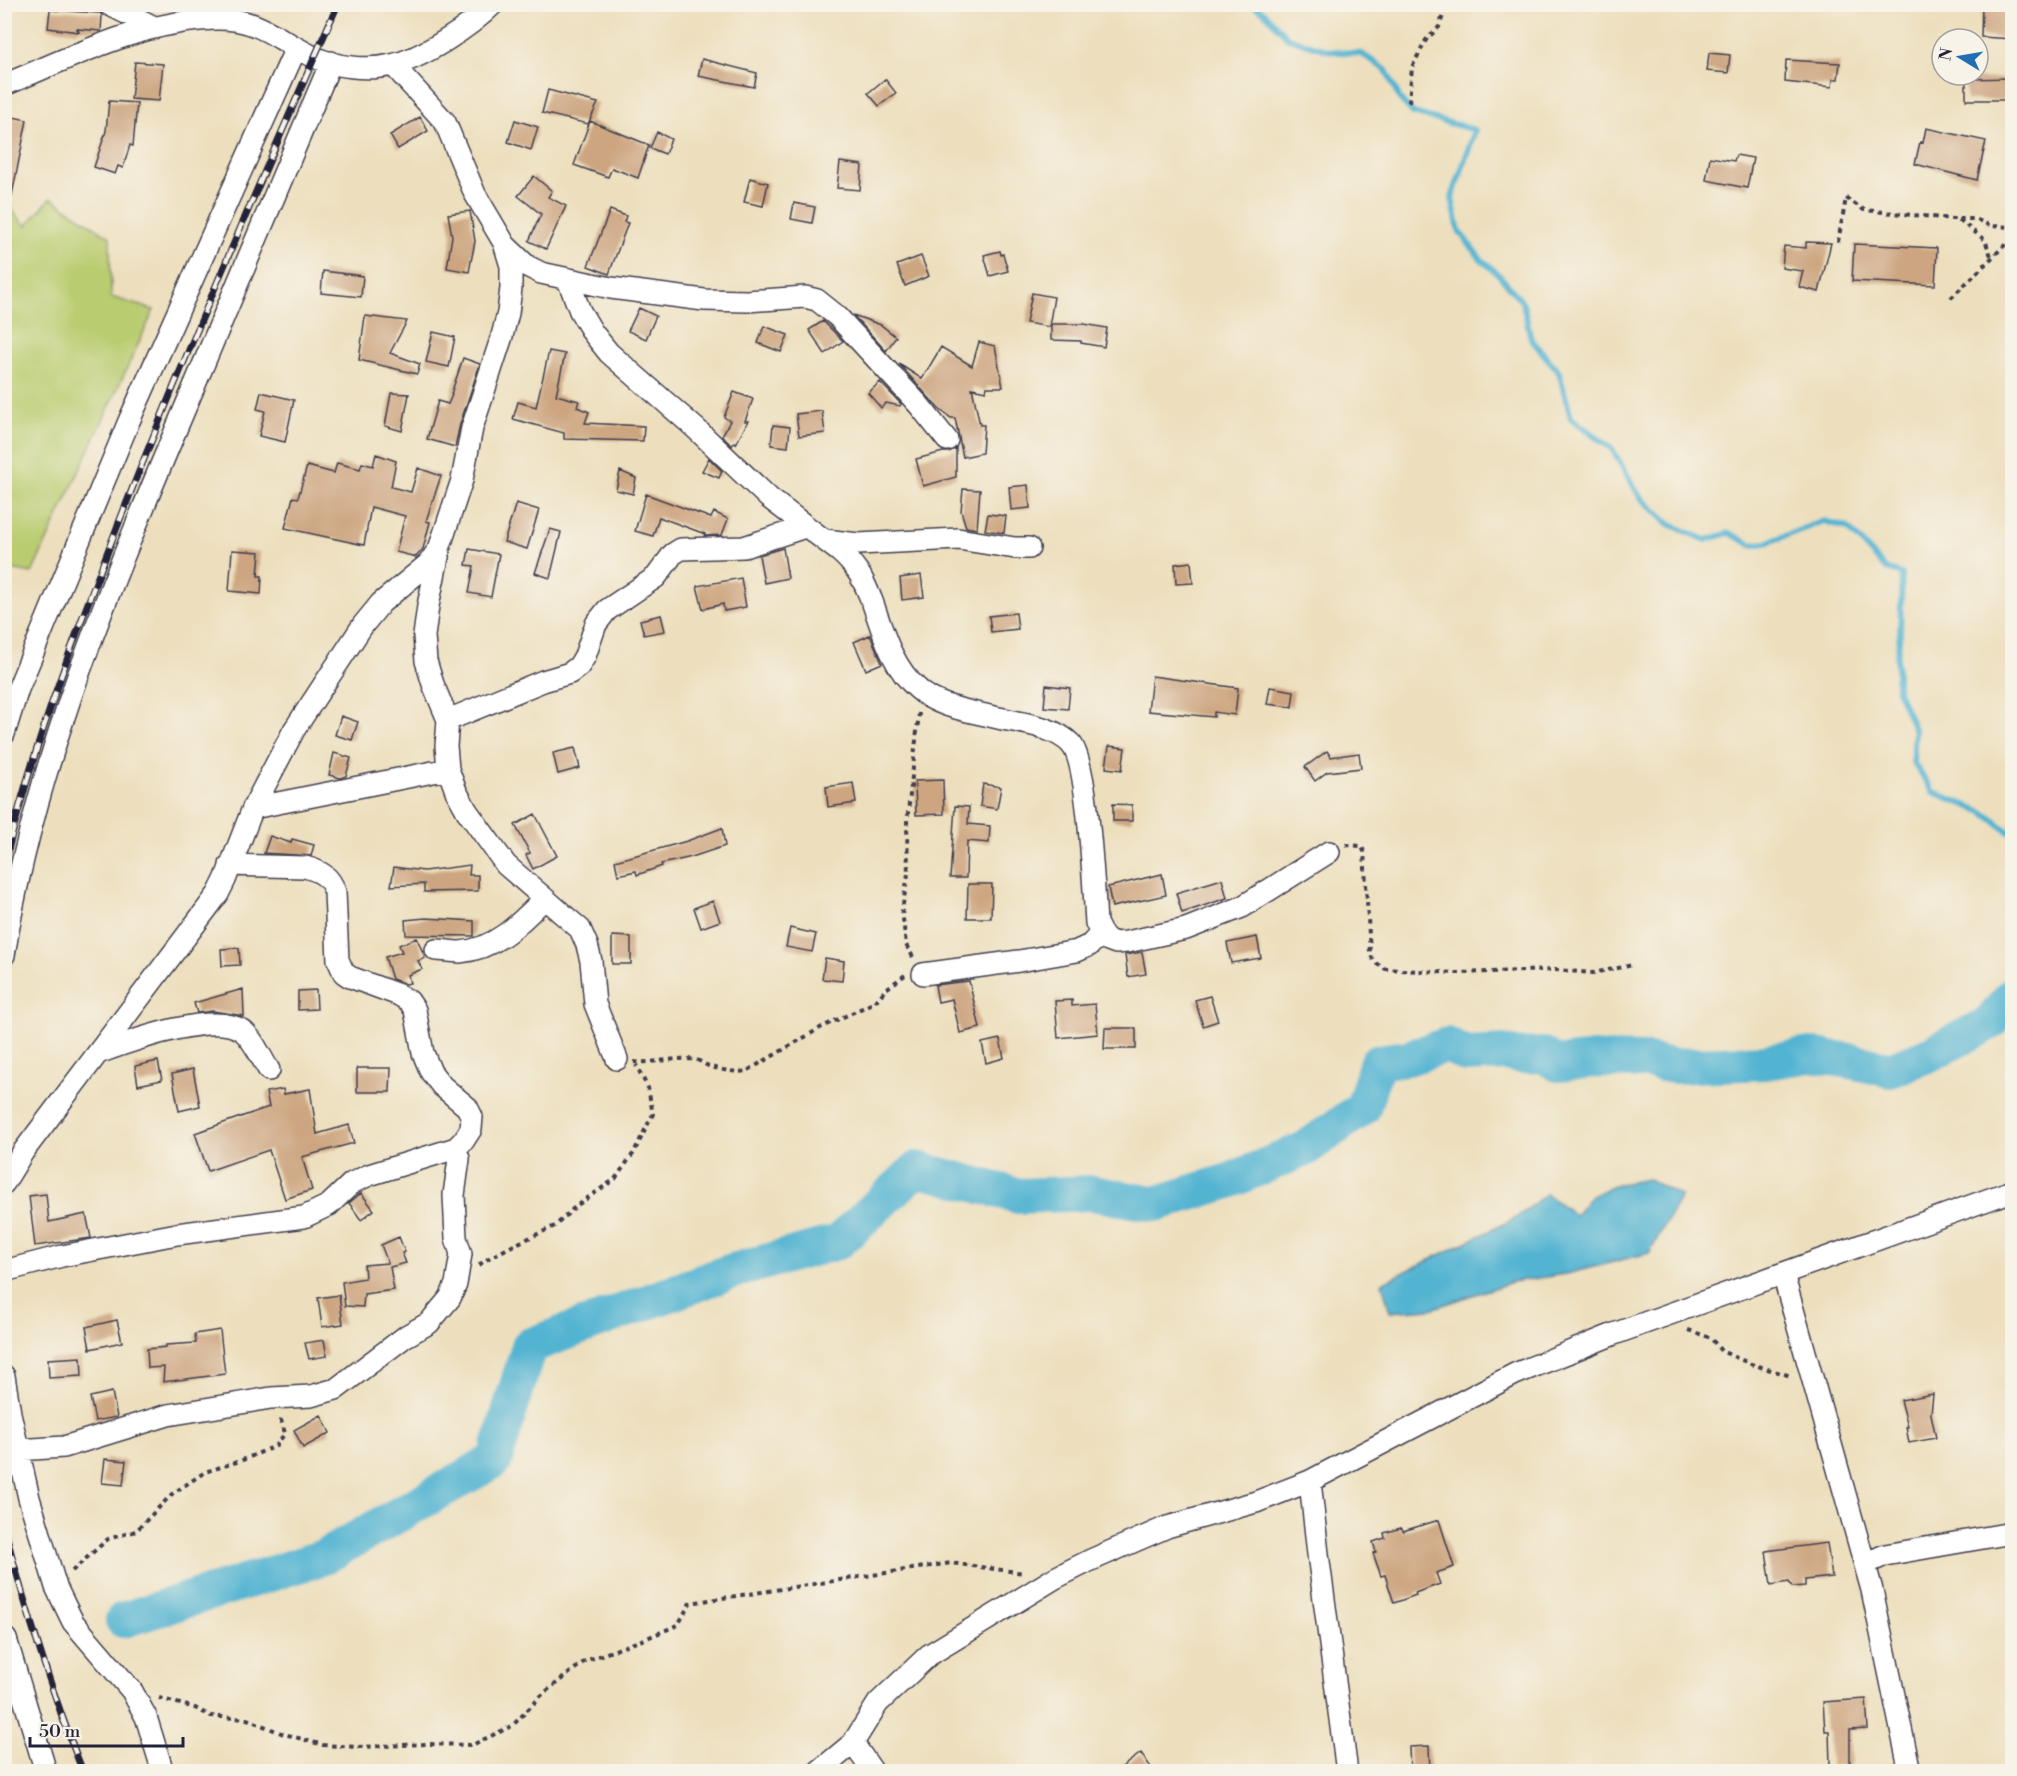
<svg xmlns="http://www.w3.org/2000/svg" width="2017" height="1776" font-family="'Libre Bodoni',serif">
	<rect width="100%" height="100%" fill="#f7f3e8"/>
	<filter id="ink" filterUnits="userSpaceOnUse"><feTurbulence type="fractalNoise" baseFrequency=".0167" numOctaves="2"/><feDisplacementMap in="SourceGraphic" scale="12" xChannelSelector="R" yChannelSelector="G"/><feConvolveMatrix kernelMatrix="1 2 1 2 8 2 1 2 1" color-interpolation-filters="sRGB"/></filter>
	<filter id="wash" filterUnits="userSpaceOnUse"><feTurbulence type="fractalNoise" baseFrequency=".008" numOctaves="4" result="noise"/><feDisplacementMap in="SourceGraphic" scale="24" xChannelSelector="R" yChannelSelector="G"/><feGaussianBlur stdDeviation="1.35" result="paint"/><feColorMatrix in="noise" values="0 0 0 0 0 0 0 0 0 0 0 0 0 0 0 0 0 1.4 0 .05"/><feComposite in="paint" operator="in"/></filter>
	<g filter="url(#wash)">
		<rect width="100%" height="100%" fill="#eddfbd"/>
		<!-- green -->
		<path fill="#b9cc6f" stroke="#6e7755" stroke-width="1.5" d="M51 198 110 237 111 297 154 310 32 573 5 568V202L26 226Z"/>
		<!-- water -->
		<path fill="#53b4d2" stroke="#3a6b86" stroke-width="1.5" d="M1648 1179 1681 1196 1649 1253 1566 1274 1512 1282 1431 1309 1390 1312 1382 1283 1516 1218 1546 1194 1575 1215 1591 1196 1614 1185Z"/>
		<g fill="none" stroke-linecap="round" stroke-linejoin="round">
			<!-- stream -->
			<path stroke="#53b4d2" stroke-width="6" d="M1250 4 1264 12 1288 38 1330 51 1362 54 1386 70 1400 99 1413 113 1475 130 1452 198 1459 231 1480 258 1499 275 1523 303 1531 339 1559 372 1571 418 1612 449 1640 497 1669 524 1706 540 1729 533 1752 545 1766 543 1824 521 1848 528 1886 569 1902 574 1900 633 1897 657V689L1915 731 1913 762 1933 792 1983 812 2009 832 2012 831"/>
			<!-- river -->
			<path stroke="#53b4d2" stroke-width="36" d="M123 1620 324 1557 495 1460 529 1346 729 1272 838 1242 917 1169 1019 1196 1091 1193 1155 1204 1229 1181 1305 1149 1363 1108 1377 1062 1408 1058 1447 1045 1467 1055 1505 1053 1521 1056 1543 1055 1558 1064 1596 1060 1648 1061 1674 1066 1766 1062 1810 1055 1851 1061 1890 1070 1930 1054 1990 1023 2012 995"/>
		</g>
		<g id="blocks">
			<!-- building -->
			<path fill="#cda681" d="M1982 4H2008V12L2013 11V39L1981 37Z
				M50 10 100 13 102 15 101 31 77 29 79 32 48 28Z
				M1709 53 1730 55 1728 73 1707 71Z
				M702 59 757 73 754 87 698 76Z
				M1786 60 1840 63 1838 79H1833L1832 87 1785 82Z
				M135 62 163 64 159 101 131 99Z
				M2013 78V100H1966V79Z
				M885 79 896 93 879 106 868 93Z
				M548 90 598 103 588 124 542 113Z
				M109 101 137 103 133 146 130 145 123 168 118 166 115 174 94 167 106 131Z
				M4 115 27 120 12 195 4 194Z
				M420 117 428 131 398 149 390 135Z
				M515 120 538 127 531 150 508 142Z
				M590 121 649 145 638 178 612 168 608 177 574 165Z
				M1926 128 1986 141 1977 180 1915 164 1920 142 1923 143Z
				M657 132 671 139 665 154 650 148Z
				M1736 155 1753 158 1747 188 1706 180 1710 157 1734 161Z
				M840 162 862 165 860 190 837 188Z
				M534 176 552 191 548 197 566 206 546 249 529 241 541 214 518 196Z
				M750 178 768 183 763 206 744 202Z
				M794 203 815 207 812 223 791 219Z
				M610 210 626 216 624 222 628 223 609 274 588 266Z
				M470 211 475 241 469 272 447 268 452 236 448 214Z
				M1806 242 1831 243 1819 292 1799 287 1803 271 1782 268 1784 246 1806 248Z
				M1854 244 1937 248 1935 285 1852 281Z
				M1000 251 1001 255 1003 254 1008 271 990 276 984 255Z
				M921 256 929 276 905 286 897 265Z
				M323 271 363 276 361 297 321 293Z
				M1032 293 1054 297 1049 327 1026 323Z
				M639 308 656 316 646 339 628 331Z
				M853 315 881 325 896 337 886 351Z
				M365 316 407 321 390 353 420 364 417 374 359 360Z
				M823 321 843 341 825 354 809 330Z
				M1051 324H1084L1107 328 1104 347 1081 343V341L1051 340Z
				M764 326 788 335 781 352 758 343Z
				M433 332 455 337 449 367 426 362Z
				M979 342 995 346 1003 387H987L986 391 972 388 980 425H984L982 453 963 457 955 418H951L939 409 899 364 922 379 941 347 972 366Z
				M549 351 565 354 556 395 579 401 577 407 589 412 585 423 644 426 643 441 564 439V433L513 419 518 402 536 407Z
				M463 358 480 364 460 424 455 447 427 439 438 401 448 404 452 395 451 394Z
				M880 382 901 404 900 406 886 403 881 408 868 393Z
				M261 392 294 400 285 442 259 436 265 411 257 409Z
				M734 392 753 399 745 421H748L736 444 734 442 732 446 722 436 730 421 724 417Z
				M391 393 409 394 402 431 385 426Z
				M822 411 825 433 799 436 796 414Z
				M773 425 790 427 788 447 771 445Z
				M956 448V477L923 486 916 459 943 452H949Z
				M376 454 396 461 391 487 411 492 418 468 441 476 426 521 430 522 423 549 416 557 396 552 405 516 371 507 364 545 285 528 293 497 298 498 307 466 334 473 337 463 360 469 362 463 373 466Z
				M709 458 722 471 719 478 702 471Z
				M620 471 636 478 633 494 616 490Z
				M1028 485 1030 508 1011 510 1009 487Z
				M963 489 980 490 977 529 966 527 961 511Z
				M646 494 711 518 714 512 728 519 722 535 704 536 705 534 659 517 653 536 635 531Z
				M516 503 539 510 527 549 504 542Z
				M988 514 1006 516 1004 533 985 530Z
				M550 529 561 532 550 578 535 573Z
				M783 548 788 578 764 583 759 555Z
				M469 549 499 554 491 597 469 593 474 566 466 565Z
				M232 550 260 552 258 576H262L261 594 229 591Z
				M1191 562 1193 583 1176 584 1175 564Z
				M921 575 924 597 902 600 900 578Z
				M741 578 746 607 724 611 723 604 703 609 697 586Z
				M1016 613 1018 629 991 632 989 616Z
				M661 615 665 631 644 635 640 620Z
				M870 635 882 663 866 670 854 642Z
				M1152 676 1238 688 1235 715 1214 712V717L1148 711Z
				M1046 685 1070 688 1068 709 1044 707Z
				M1270 687 1294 691 1292 707 1267 704Z
				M341 716 358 722 352 740 335 735Z
				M1109 746 1125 748 1122 770 1106 768Z
				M575 748 580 768 558 774 553 753Z
				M1327 751 1331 757 1359 753 1361 768 1327 772 1315 781 1305 767Z
				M334 753 351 758 346 776 340 778 329 775Z
				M943 780 944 814 916 815 915 781Z
				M853 783 856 803 828 807 826 787Z
				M983 784 1001 787 997 809 980 806Z
				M1113 804 1132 805V821H1113Z
				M955 806 969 807 968 824 990 826 989 843 967 841 966 878H950Z
				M535 814 557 856 533 869 526 855 530 853 515 825Z
				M722 828 725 846 692 857 661 864 662 866 637 875 636 871 618 875 615 861 687 841Z
				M270 836 291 843 292 839 314 845 311 856 264 853Z
				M470 865 469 875H478V891L424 892V884L391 886 394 867 424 871Z
				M1162 874 1166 895 1112 907 1108 887Z
				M1222 879 1227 898 1182 913 1176 893Z
				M968 884H992L991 918H967Z
				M713 901 720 921 701 928 694 908Z
				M426 918 474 921V936L406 935 405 920Z
				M790 928 816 934 812 952 786 947Z
				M612 936 631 937V964H612Z
				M1257 937 1261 958 1231 963 1227 943Z
				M417 938 425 958 418 961 422 969 408 975 410 983 406 984 392 979 385 957 402 952 399 945Z
				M239 948 240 965 222 966 221 949Z
				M1142 952 1146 974 1128 977 1125 955Z
				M825 958 844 961 842 981 822 979Z
				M969 981 980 1028 960 1033 952 999 938 1002 935 985Z
				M243 989 244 1016 213 1011 197 1013 194 1003Z
				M316 990 317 1009 298 1010V991Z
				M1210 996 1218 1021 1203 1026 1195 1000Z
				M1072 1000V1006L1095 1004 1098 1034 1058 1038 1055 1001Z
				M1105 1028H1136V1049H1104Z
				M1000 1039 1004 1058 986 1063 982 1043Z
				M158 1061 162 1080 138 1085 135 1066Z
				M357 1068H391L390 1092H357Z
				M193 1069 200 1106 179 1111 172 1074Z
				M283 1089 284 1094 310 1089 317 1134 349 1125 354 1143 302 1157 312 1190 285 1199 269 1150 208 1171 195 1133 269 1107 266 1092Z
				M361 1193 374 1210 361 1220 349 1203Z
				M46 1194 49 1222 86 1214 91 1238 35 1246 29 1196Z
				M399 1237 405 1252 402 1253 406 1263 390 1267 394 1290 364 1294 363 1307 345 1306 342 1282 365 1278 364 1265 388 1263 381 1245Z
				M339 1295 343 1324 322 1327 318 1298Z
				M117 1320 122 1342 90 1349 86 1327Z
				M220 1330 225 1374 163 1382 164 1367 148 1368 147 1349 166 1347V1345L196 1343 195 1334Z
				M324 1340 327 1356 309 1359 305 1343Z
				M81 1357 82 1376 49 1378 48 1359Z
				M112 1392 117 1417 95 1421 90 1397Z
				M1933 1394 1931 1414 1936 1438 1909 1443 1906 1427H1908L1901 1400Z
				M321 1415 330 1433 303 1448 294 1430Z
				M105 1459 126 1461 123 1485 102 1483Z
				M1439 1520 1454 1567 1436 1573 1440 1584 1415 1593 1416 1595 1394 1603 1385 1575 1381 1576 1373 1553 1376 1552 1373 1542 1385 1538 1384 1533 1401 1528 1403 1531Z
				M1827 1543 1832 1577 1805 1580V1586L1792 1587 1789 1582 1771 1585 1766 1551Z
				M1866 1699 1868 1729 1850 1730V1766H1830L1829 1731H1825L1823 1702Z
				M1429 1746 1430 1772H1410L1409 1747Z
				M1141 1753 1154 1772H1115Z"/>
		</g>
	</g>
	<g filter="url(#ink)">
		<use href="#blocks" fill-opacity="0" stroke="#403e4e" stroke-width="1.5"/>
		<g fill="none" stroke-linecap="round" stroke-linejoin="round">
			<defs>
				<path id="minor" d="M108 4 154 27
					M4 85C72 57 141 21 216 19 259 18 276 39 312 56 335 67 367 71 392 65 423 58 470 27 493 4
					M506 246 527 266 541 273 611 288 704 300 747 301 805 297 817 300 837 316 919 405 947 440
					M568 280 580 311 593 333 609 353 694 427 769 498 840 552C847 558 853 565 858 572 864 581 868 592 872 601 883 632 892 667 918 689 937 707 970 711 994 717 1018 723 1053 725 1071 744 1088 762 1094 891 1096 923L1101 933 1108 940 1116 943 1127 942 1186 929 1242 907 1329 852
					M825 540 858 544 958 539 1015 548H1029
					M439 552 428 606 424 636 426 661 433 684 448 720 446 746 448 769 456 791 467 811 506 865 580 929 587 945 591 961 595 1004 617 1059
					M448 720 543 681 570 673 579 666 585 656 596 624 607 610 656 577 673 554 681 549 744 547 805 527
					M4 734 18 689 129 421 296 48
					M253 808 448 769
					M436 950C443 950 452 952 460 952 496 949 520 923 544 899
					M4 955C32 778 100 610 169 446 222 318 276 190 331 62
					M923 974 1019 961 1077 951 1090 945 1101 933
					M98 1053C129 1042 214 1010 243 1031 254 1040 261 1058 269 1070
					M4 1183 23 1152 218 894 225 880 253 808 294 730 363 625 381 603 428 564 439 549 462 480 472 428 502 336 508 313 511 288V266L504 243 475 194 445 122 393 65
					M4 1271 62 1256 177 1234 304 1217 329 1205 352 1183 369 1175 456 1148 464 1140 471 1129 472 1117 467 1107 442 1086 431 1072 423 1053 415 1010 409 1001 399 995 350 977 344 973 338 960 335 892C330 876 320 871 305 867L230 865
					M1783 1274 1872 1590 1910 1772
					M4 1376 10 1413 29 1498 56 1587 73 1622 132 1691 146 1717 163 1772
					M17 1450 64 1447 168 1415 271 1398 311 1396 336 1389 406 1336 429 1323 450 1298 456 1284 461 1254 456 1238 454 1195 459 1159 456 1148
					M1310 1481 1318 1554 1347 1772
					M1865 1564 1885 1555 2012 1533
					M6 1639 46 1772
					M853 1743 873 1772
					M818 1772 853 1743 878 1703 929 1655 1055 1578 1091 1560 1167 1527 1256 1502 1310 1481 1515 1374 1614 1334 2012 1191"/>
			</defs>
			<!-- minor casing -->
			<use href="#minor" stroke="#403e4e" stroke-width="24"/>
			<!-- path -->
			<path stroke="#403e4e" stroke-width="4" stroke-dasharray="4.5 4.5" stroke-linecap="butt" d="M1409 102 1412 67 1426 40 1439 27 1447 4
				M1959 220 1985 240 1991 256
				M1838 242 1846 198 1864 210 1952 219H1975L1991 226 2012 227
				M1951 298 2012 238
				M1346 845 1361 846 1364 851 1370 952C1373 962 1377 965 1386 969L1457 973 1556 970 1593 973 1633 965
				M913 957 906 945 902 910 908 874 907 822 919 713
				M634 1062C654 1064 678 1056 696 1060 701 1061 705 1065 709 1066 720 1070 736 1073 747 1071L822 1027 875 1002 886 989 905 975
				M479 1265 489 1258 514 1245 555 1226 576 1206 615 1179 633 1154 653 1114 648 1088 636 1065
				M1688 1330 1711 1338 1721 1351 1751 1364 1791 1376
				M72 1571 108 1539 136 1531 172 1494 205 1472 240 1461 276 1446 285 1433 280 1417
				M159 1698 195 1708 211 1716 247 1719 281 1733 323 1745 359 1747 426 1744 472 1745 512 1726 544 1693 585 1661 642 1640 678 1625 690 1603 951 1563 1024 1573"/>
			<!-- minor -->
			<use href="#minor" stroke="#fff" stroke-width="21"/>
			<defs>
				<path id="rail" d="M4 866C36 733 86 606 136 479 200 320 268 162 338 4
					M4 1527C26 1610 51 1691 83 1772"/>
			</defs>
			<!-- rail casing -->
			<use href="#rail" stroke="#22223b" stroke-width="7"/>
			<!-- rail -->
			<use href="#rail" stroke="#f7f3e8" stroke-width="4.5" stroke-dasharray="14" stroke-linecap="butt"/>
		</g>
	</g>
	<!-- margin -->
	<rect width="2017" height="1776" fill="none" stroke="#f7f3e8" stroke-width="24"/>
	<!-- north arrow -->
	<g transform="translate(1960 57) rotate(281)"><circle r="28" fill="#f7f3e8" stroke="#a29fa3" stroke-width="1.5"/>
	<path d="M0-4.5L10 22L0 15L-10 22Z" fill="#1f6fb2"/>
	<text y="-9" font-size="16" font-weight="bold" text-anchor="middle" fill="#22223b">N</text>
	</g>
	<!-- scale -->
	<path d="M30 1737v9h153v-9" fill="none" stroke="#22223b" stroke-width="3"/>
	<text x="39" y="1737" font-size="18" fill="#22223b" stroke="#f7f3e8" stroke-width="4.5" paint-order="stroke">50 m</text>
</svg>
